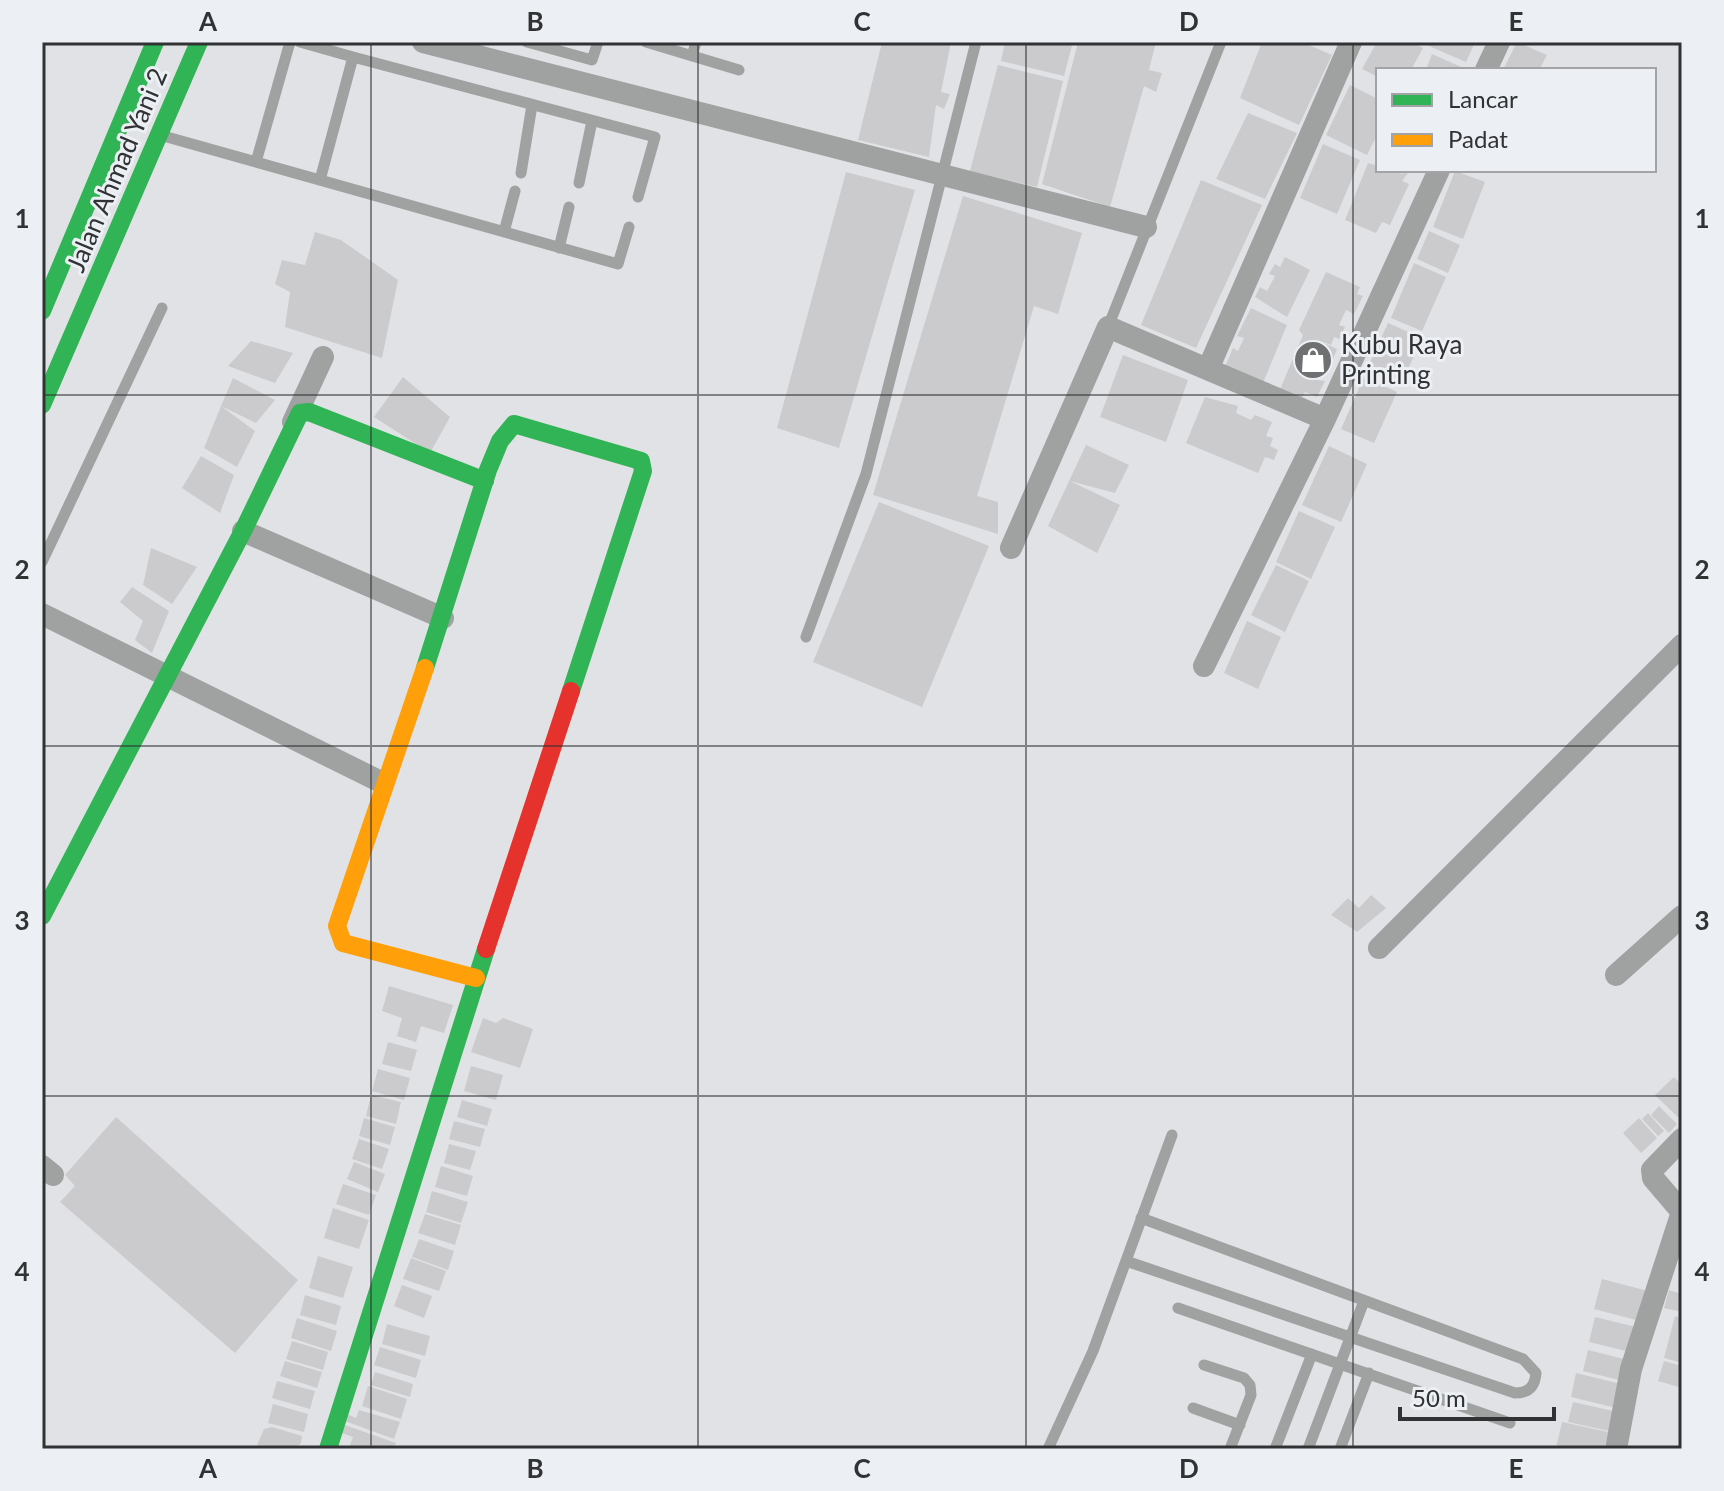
<svg xmlns="http://www.w3.org/2000/svg" width="1724" height="1491" font-family="Lato,sans-serif">
	<rect width="100%" height="100%" fill="#e1e2e5"/>
	<!-- building -->
	<path fill="#cbcbcd" d="M882 42H951L941 92 950 94 944 109 936 105 929 157 858 140Z
		M1005 42H1073L1064 76 1001 61Z
		M1078 42H1156L1149 70 1162 73 1156 92 1144 86 1110 207 1042 184Z
		M1262 42H1302L1332 55 1299 125 1240 98Z
		M1377 42H1412L1423 48 1411 70H1378V77L1362 69Z
		M1431 42H1475L1466 62 1429 46Z
		M1517 42 1547 55 1539 70H1503Z
		M1432 54 1468 70H1426Z
		M998 65 1063 81 1037 187 970 171Z
		M1350 85 1378 99V133L1367 155 1326 135Z
		M1248 113 1297 133 1265 199 1216 179Z
		M1323 144 1360 160 1337 214 1300 198Z
		M1368 163 1378 166V170L1405 174 1397 170H1410L1402 181 1409 184 1390 225 1382 222 1376 233 1345 220Z
		M1455 171 1485 182 1463 239 1433 227Z
		M846 172 915 190 839 448 777 428Z
		M1201 180 1262 205 1196 348 1141 325Z
		M963 196 1082 233 1058 314 1034 306 977 496 998 502V534L873 495Z
		M1429 231 1460 245 1448 273 1417 259Z
		M315 232 341 240 398 280 382 358 285 327 290 292 275 284 282 260 305 265Z
		M1285 257 1310 270 1287 317 1255 297 1260 287 1267 291 1275 276 1269 274 1275 264 1280 267Z
		M1414 263 1446 277 1422 331 1391 318Z
		M1326 272 1360 287 1357 294 1363 296 1354 314 1346 310 1339 325 1345 327 1340 339 1334 337 1331 345 1313 338 1337 349 1327 374 1321 371 1317 380 1325 381 1317 397 1305 392 1301 401 1279 392 1303 335 1299 330Z
		M1251 308 1287 325 1263 383 1225 367 1233 348 1238 351 1244 338 1237 336Z
		M1388 323 1422 338 1400 387 1366 371Z
		M251 341 293 353 275 383 228 366Z
		M1123 355 1188 380 1166 442 1100 417Z
		M403 377 450 417 430 453 374 417Z
		M1364 377 1397 392 1374 443 1341 429Z
		M233 378 275 400 256 423 221 406 255 431 237 467 204 448 221 406Z
		M1205 397 1238 406 1236 413 1251 420 1255 415 1272 422 1266 436 1273 438 1270 446 1278 450 1274 460 1265 457 1258 473 1186 443Z
		M1086 445 1129 465 1115 493 1070 481 1120 505 1097 553 1048 526Z
		M1329 446 1367 464 1341 522 1302 505Z
		M201 456 234 475 220 513 182 488Z
		M879 502 989 546 922 707 813 662Z
		M1299 511 1335 527 1311 579 1276 562Z
		M151 548 197 567 172 604 143 585Z
		M1276 565 1309 581 1285 632 1251 615Z
		M132 587 169 611 152 653 135 640 143 621 120 602Z
		M1247 621 1281 637 1258 689 1224 673Z
		M1371 895 1386 908 1357 932 1331 915 1348 898 1359 908Z
		M389 986 453 1005 444 1033 421 1026 416 1042 397 1036 402 1018 382 1011Z
		M483 1018 496 1023 503 1018 533 1029 520 1068 471 1052Z
		M388 1042 417 1050 411 1071 382 1064Z
		M471 1066 503 1075 496 1100 464 1091Z
		M378 1069 410 1078 404 1100 372 1091Z
		M1674 1077 1682 1085V1115L1679 1118 1655 1095Z
		M371 1095 401 1102 396 1124 366 1116Z
		M462 1100 492 1109 487 1126 457 1117Z
		M1659 1106 1677 1124 1669 1133 1651 1115Z
		M1648 1113 1664 1131 1658 1136 1642 1119Z
		M116 1117 298 1280 235 1353 60 1202 75 1186 65 1175Z
		M364 1118 395 1127 390 1145 359 1136Z
		M1639 1118 1657 1138 1641 1153 1623 1133Z
		M454 1121 485 1129 480 1147 449 1139Z
		M359 1139 389 1149 382 1169 352 1159Z
		M449 1144 476 1151 470 1170 444 1163Z
		M354 1162 385 1174 378 1192 347 1179Z
		M441 1166 473 1176 467 1196 435 1187Z
		M343 1184 376 1195 369 1215 336 1204Z
		M432 1191 468 1202 461 1223 426 1212Z
		M333 1208 369 1220 359 1249 324 1238Z
		M425 1214 461 1225 455 1245 418 1233Z
		M419 1239 454 1251 448 1270 412 1257Z
		M318 1256 353 1267 343 1298 309 1288Z
		M411 1258 446 1271 439 1291 403 1279Z
		M1602 1279 1648 1291 1640 1321 1594 1309Z
		M402 1285 432 1296 424 1318 394 1306Z
		M1669 1290 1682 1294V1312L1664 1308Z
		M305 1295 341 1306 336 1325 300 1315Z
		M1675 1316 1682 1318V1363L1664 1358Z
		M1595 1317 1636 1327 1630 1352 1589 1342Z
		M297 1318 337 1331 331 1351 291 1338Z
		M387 1324 430 1336 425 1356 382 1344Z
		M292 1341 328 1352 323 1370 286 1359Z
		M380 1347 421 1360 416 1378 374 1365Z
		M1588 1350 1628 1360 1623 1381 1583 1371Z
		M285 1361 322 1372 317 1388 280 1376Z
		M1664 1361 1682 1366V1388L1658 1381Z
		M375 1372 413 1384 410 1397 371 1385Z
		M1576 1373 1621 1384 1616 1408 1571 1397Z
		M277 1381 315 1391 310 1409 272 1398Z
		M368 1386 407 1399 401 1419 362 1406Z
		M1573 1402 1613 1411 1609 1431 1568 1422Z
		M273 1404 308 1414 304 1432 268 1423Z
		M359 1410 400 1422 394 1439 345 1421 347 1414 356 1418Z
		M1562 1422 1608 1432 1604 1449 1556 1448Z
		M342 1424 396 1443 393 1449 349 1448 353 1437 339 1432Z
		M272 1427 302 1436 301 1443 296 1449H265L257 1445 264 1429Z"/>
	<g fill="none" stroke-linecap="round" stroke-linejoin="round">
		<!-- lane -->
		<path stroke="#a0a1a1" stroke-width="11" d="M300 42 353 57 320 180
			M527 42 592 60 598 42
			M646 42 739 70
			M692 56 696 42
			M353 57 655 137 638 197
			M167 137 618 264 629 227
			M256 162 290 42
			M521 173 532 105
			M579 183 592 121
			M504 232 515 191
			M559 248 569 207
			M1108 327 1221 42
			M42 562 162 308
			M806 637 866 474 976 42
			M1126 1261 1515 1393C1529 1393 1535 1386 1536 1373L1523 1359 1141 1218
			M1178 1308 1510 1423
			M1204 1365 1244 1378 1250 1385 1251 1395 1230 1449
			M1193 1408 1240 1425
			M1048 1449 1093 1351 1172 1135
			M1275 1449 1312 1354
			M1308 1449 1364 1301
			M1340 1449 1369 1373"/>
		<!-- street -->
		<path stroke="#a0a1a1" stroke-width="22" d="M423 42 1146 227
			M1486 70 1499 42
			M1208 369 1351 42
			M293 422 323 357
			M243 531 443 618
			M1011 548 1108 327 1325 419
			M42 614 383 783
			M1204 666 1325 419 1439 170
			M1379 948 1682 645
			M1616 975 1682 916
			M1682 1139 1652 1170 1653 1178 1682 1212
			M42 1166 53 1175
			M1616 1449 1631 1369 1682 1212"/>
		<!-- fast -->
		<path stroke="#30b455" stroke-width="18" d="M42 311 155 42
			M42 405 199 42
			M425 668 488 470 500 441 514 424 641 461 643 471 571 691
			M42 916 243 531 300 413 309 412 485 481
			M328 1449 486 949"/>
		<!-- slow -->
		<path stroke="#ff9f0a" stroke-width="18" d="M425 668 337 926 343 943 476 978"/>
		<!-- jam -->
		<path stroke="#e5322d" stroke-width="18" d="M486 949 571 691"/>
	</g>
	<!-- grid -->
	<path fill="none" stroke="#313234" stroke-width="2" stroke-opacity="0.55" d="M371 42V1449M698 42V1449M1026 42V1449M1353 42V1449M42 395H1682M42 746H1682M42 1096H1682"/>
	<!-- icons -->
	<defs>
		<symbol id="shop-disc" viewBox="-11 -11 22 22"><circle r="9.5" fill="#6f7072" stroke="#eceff4"/><path d="M-5-2.5h2.3a2.7 3.5 0 0 1 5.4 0H5L5.5 6h-11ZM-1.5-2.5h3a1.5 2.3 0 0 0-3 0Z" fill="#fff"/></symbol>
	</defs>
	<g fill-rule="evenodd">
		<use href="#shop-disc" x="1291" y="338" width="44" height="44"/>
	</g>
	<g text-anchor="middle" stroke-width="6" stroke-linejoin="round" paint-order="stroke">
		<!-- street labels -->
		<g font-size="26" fill="#313234" stroke="#eceff4">
			<text transform="translate(117 170) rotate(-67)" y="9">Jalan Ahmad Yani 2</text>
		</g>
		<!-- poi labels -->
		<g font-size="26" fill="#313234" stroke="#eceff4" text-anchor="start">
			<text x="1341" y="354">Kubu Raya<tspan x="1341" dy="30">Printing</tspan></text>
		</g>
	</g>
	<!-- border -->
	<rect width="1724" height="1491" fill="none" stroke="#eceff4" stroke-width="88"/>
	<!-- legend -->
	<rect x="1376" y="68" width="280" height="104" fill="#eceff4" stroke="#a1a3a7" stroke-width="2"/>
	<rect x="1392" y="94" width="40" height="12" fill="#30b455" stroke="#a1a3a7" stroke-width="2"/>
	<text x="1448" y="108" font-size="24" fill="#313234">Lancar</text>
	<rect x="1392" y="134" width="40" height="12" fill="#ff9f0a" stroke="#a1a3a7" stroke-width="2"/>
	<text x="1448" y="148" font-size="24" fill="#313234">Padat</text>
	<!-- scale -->
	<path d="M1400 1407v12h154v-12" fill="none" stroke="#313234" stroke-width="4"/>
	<text x="1412" y="1407" font-size="24" fill="#313234" stroke="#eceff4" stroke-width="6" paint-order="stroke">50 m</text>
	<rect x="44" y="44" width="1636" height="1403" fill="none" stroke="#313234" stroke-width="3"/>
	<g font-size="26" text-anchor="middle" font-weight="bold" fill="#313234">
		<text x="208" y="31">A</text>
		<text x="535" y="31">B</text>
		<text x="862" y="31">C</text>
		<text x="1189" y="31">D</text>
		<text x="1516" y="31">E</text>
		<text x="22" y="228">1</text>
		<text x="1702" y="228">1</text>
		<text x="22" y="579">2</text>
		<text x="1702" y="579">2</text>
		<text x="22" y="930">3</text>
		<text x="1702" y="930">3</text>
		<text x="22" y="1281">4</text>
		<text x="1702" y="1281">4</text>
		<text x="208" y="1478">A</text>
		<text x="535" y="1478">B</text>
		<text x="862" y="1478">C</text>
		<text x="1189" y="1478">D</text>
		<text x="1516" y="1478">E</text>
	</g>
</svg>
